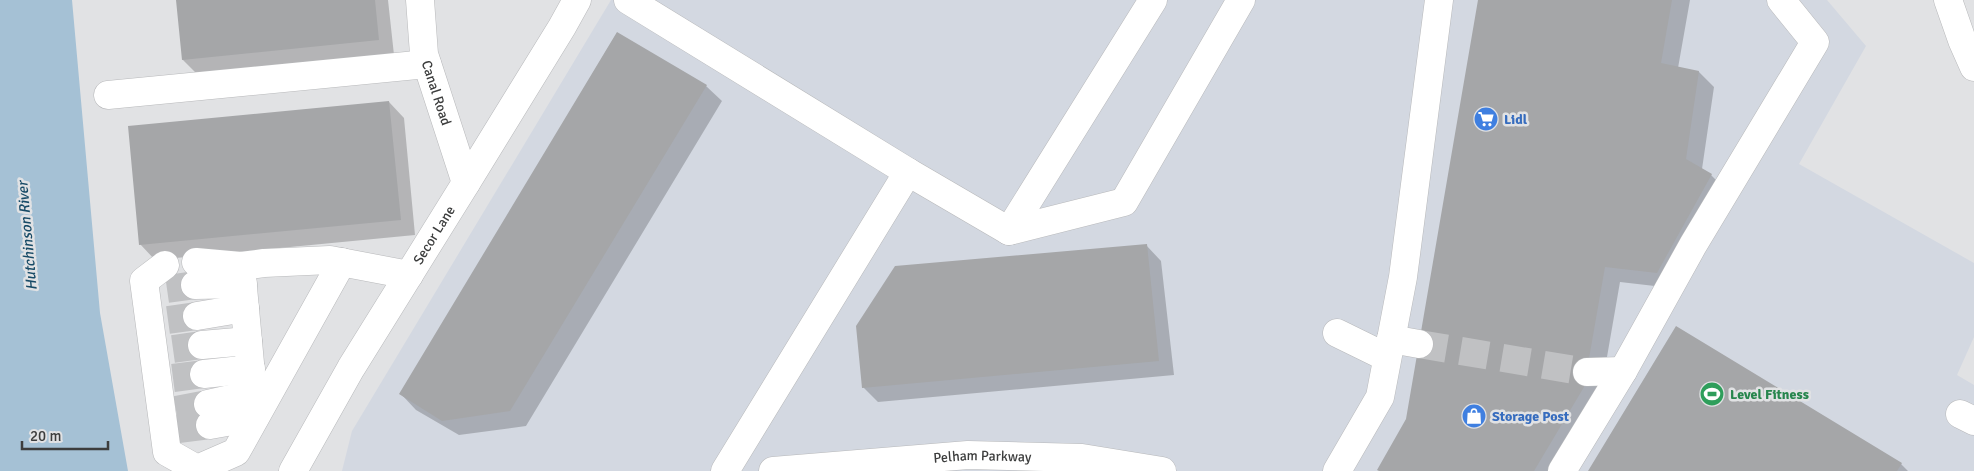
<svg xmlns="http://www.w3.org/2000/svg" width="1974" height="471" font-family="Signika,sans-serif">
	<rect width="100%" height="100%" fill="#e1e2e4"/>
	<!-- built -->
	<path fill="#d3d8e1" d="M611 0H1827L1866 46 1799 164 1974 263V337L1957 375 1974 385V471H342L352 431Z"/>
	<!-- water -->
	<path fill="#a5c1d5" d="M0 0H72L100 313 128 471H0Z"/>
	<!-- shadow -->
	<path fill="#0003" d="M177 0H388L394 55 198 75 183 60Z
		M1480 0H1690L1678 68 1699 72 1714 87 1702 169 1711 175 1726 190 1672 288 1620 282 1599 403 1558 471H1380L1407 419Z
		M617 33 706 86 722 101 526 426 459 435 416 410 401 394Z
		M389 102 404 118 415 235 155 260 140 244Z
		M1146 245 1161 261 1174 375 878 402 863 387Z
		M1901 464 1908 471H1590Z"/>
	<!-- building -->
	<path fill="#a5a6a8" d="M176 0H375L379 40 182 60Z
		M1478 0H1672L1661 63 1699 71 1686 159 1712 174 1657 273 1605 267 1584 387 1534 471H1379L1377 470 1406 419Z
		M617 32 707 85 510 411 442 421 399 394Z
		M389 101 401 220 139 245 128 126Z
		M1147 244 1159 361 862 388 856 326 895 266Z
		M1676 326 1902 463 1897 471H1588Z"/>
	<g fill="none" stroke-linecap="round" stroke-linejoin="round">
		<!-- minor-tunnel -->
		<path stroke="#c0c1c3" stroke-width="28" stroke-dasharray="28 14" stroke-linecap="butt" d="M167 289 195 285
			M168 320 197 316
			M1419 344 1587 372
			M173 349 202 345
			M173 378 204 374
			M176 410 208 404
			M178 429 210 425"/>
		<defs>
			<g id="minor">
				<path id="s1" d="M420 0 424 54 466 183"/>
				<path d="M628 0 908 172 725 471"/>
				<path d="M108 95 427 64"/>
				<path d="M908 172 1009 231 1153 0"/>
				<path d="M1009 231 1124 202 1241 0"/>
				<path d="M196 262 241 266"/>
				<path d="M165 265 144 281 167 452 197 469 236 452 342 262"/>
				<path d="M195 285 243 284"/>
				<path d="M197 316 245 308"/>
				<path d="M1337 333 1386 357"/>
				<path d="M1391 339 1419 344"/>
				<path d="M202 345 248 341"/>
				<path d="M1587 372 1623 371"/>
				<path d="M204 374 251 369"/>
				<path d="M208 404 253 394"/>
				<path d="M1960 414 1974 421"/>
				<path d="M210 425 255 417 241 266 264 263 330 260 409 275"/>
				<path id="s2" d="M293 471 351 368 466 183 562 27 577 0"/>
				<path d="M1337 471 1380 397 1403 277 1439 0"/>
				<path d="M1562 471 1623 371 1693 245 1815 42 1781 0"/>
			</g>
			<g id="major">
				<path id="s3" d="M773 471 968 455 1082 458 1162 471"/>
			</g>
			<path id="highway" d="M1948 0 1962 40 1974 67"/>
		</defs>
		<!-- minor casing -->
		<use href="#minor" stroke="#b8b9bb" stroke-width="29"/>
		<!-- major casing -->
		<use href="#major" stroke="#b8b9bb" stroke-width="29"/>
		<!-- highway casing -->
		<use href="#highway" stroke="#b8b9bb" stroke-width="29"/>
		<!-- minor -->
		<use href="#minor" stroke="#fff" stroke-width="28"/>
		<!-- major -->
		<use href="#major" stroke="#fff" stroke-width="28"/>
		<!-- highway -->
		<use href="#highway" stroke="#fff" stroke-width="28"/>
	</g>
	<!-- icons -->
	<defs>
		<symbol id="supermarket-disc" viewBox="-11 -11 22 22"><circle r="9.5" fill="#3f7fe0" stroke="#e1e2e4"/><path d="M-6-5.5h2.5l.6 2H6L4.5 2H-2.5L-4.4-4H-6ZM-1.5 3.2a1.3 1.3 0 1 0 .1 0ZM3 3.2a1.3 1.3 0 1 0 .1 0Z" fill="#fff"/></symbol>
		<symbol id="stadium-disc" viewBox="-11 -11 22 22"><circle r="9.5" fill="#2e9e5b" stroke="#e1e2e4"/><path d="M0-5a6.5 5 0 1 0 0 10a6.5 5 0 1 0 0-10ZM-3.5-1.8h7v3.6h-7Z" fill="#fff"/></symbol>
		<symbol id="shop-disc" viewBox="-11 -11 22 22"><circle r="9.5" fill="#3f7fe0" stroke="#e1e2e4"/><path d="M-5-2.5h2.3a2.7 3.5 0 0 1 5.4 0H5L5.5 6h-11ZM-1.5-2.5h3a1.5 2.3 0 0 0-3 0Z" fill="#fff"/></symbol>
	</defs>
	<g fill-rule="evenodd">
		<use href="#supermarket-disc" x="1472" y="105" width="28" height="28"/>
		<use href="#stadium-disc" x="1698" y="380" width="28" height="28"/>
		<use href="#shop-disc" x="1460" y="402" width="28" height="28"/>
	</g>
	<g text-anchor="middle" stroke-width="5" stroke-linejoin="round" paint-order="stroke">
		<!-- street labels -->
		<g font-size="14" fill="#3c3d3d" stroke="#e1e2e4">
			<text dy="5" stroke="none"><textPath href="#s1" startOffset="95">Canal Road</textPath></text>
			<text dy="5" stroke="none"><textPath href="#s2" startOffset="275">Secor Lane</textPath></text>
			<text dy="5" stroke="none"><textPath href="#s3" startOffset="210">Pelham Parkway</textPath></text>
		</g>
		<!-- shop labels -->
		<g font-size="14" font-weight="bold" fill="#366cbe" stroke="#e1e2e4" text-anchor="start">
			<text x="1504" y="124">Lidl</text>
			<text x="1492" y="421">Storage Post</text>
		</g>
		<!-- leisure labels -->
		<g font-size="14" font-weight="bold" fill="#27864d" stroke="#e1e2e4" text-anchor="start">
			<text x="1730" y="399">Level Fitness</text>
		</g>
		<!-- water labels -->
		<g font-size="15" font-style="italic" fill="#184b67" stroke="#e1e2e4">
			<text transform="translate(27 236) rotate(-95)" y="5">Hutchinson River</text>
		</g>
	</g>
	<!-- scale -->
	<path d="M22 441v8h86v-8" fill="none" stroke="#3c3d3d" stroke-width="2.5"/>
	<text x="30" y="441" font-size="15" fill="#3c3d3d" stroke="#e1e2e4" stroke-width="4" paint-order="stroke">20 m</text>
</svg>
